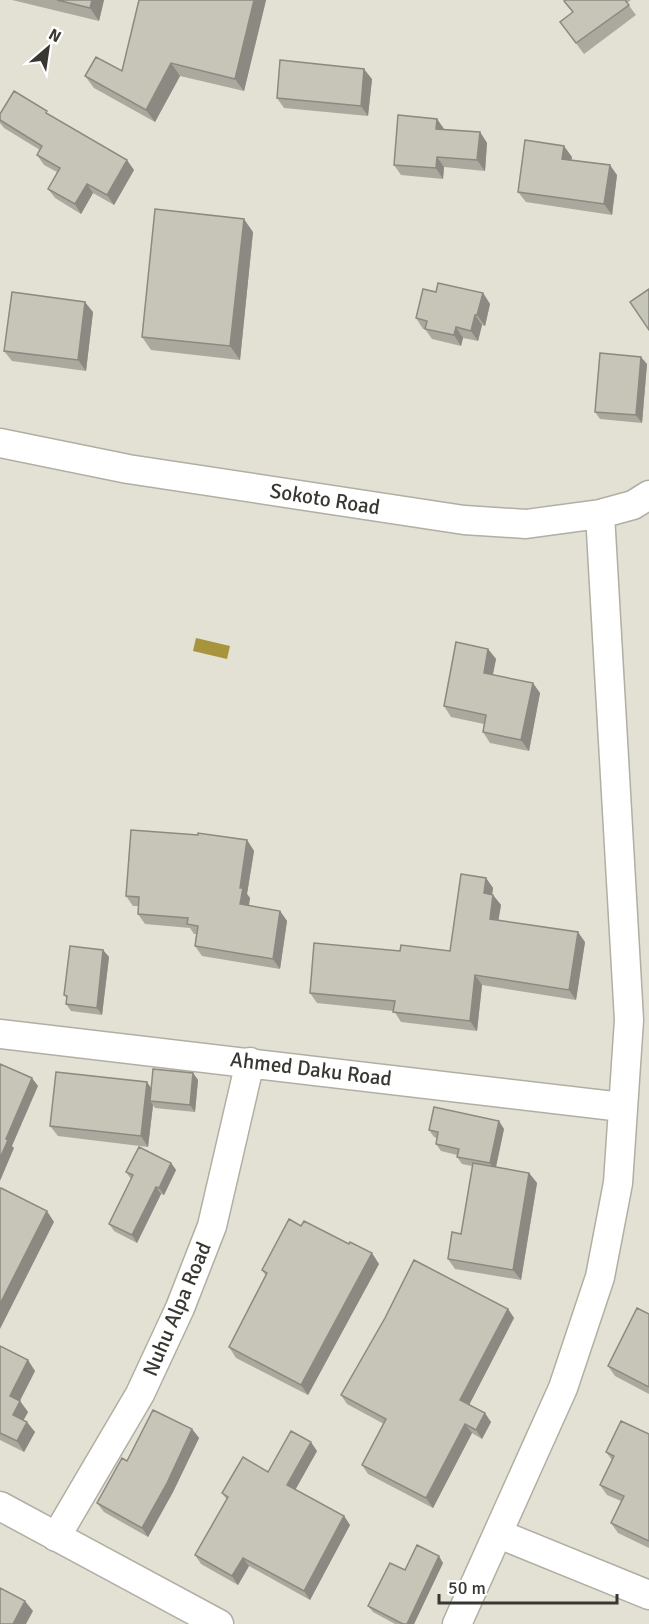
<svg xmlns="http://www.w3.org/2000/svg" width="649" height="1624" font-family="Signika,sans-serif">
	<rect width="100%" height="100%" fill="#e3e1d4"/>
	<!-- water -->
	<path fill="#a7943c" d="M196 638 230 646 227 659 193 651Z"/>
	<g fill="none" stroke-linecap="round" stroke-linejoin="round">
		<defs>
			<path id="minor" d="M0 443 128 469 464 520 526 524 600 514 633 505 649 495
				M0 1034 622 1107
				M0 1506 219 1624
				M499 1534 649 1595
				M56 1537 140 1394 180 1308 212 1226 250 1062
				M457 1624 563 1388 600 1277 618 1183 629 1020 600 514"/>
		</defs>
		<!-- minor casing -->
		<use href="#minor" stroke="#b1aea2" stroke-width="31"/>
		<!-- minor -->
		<use href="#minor" stroke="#fff" stroke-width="28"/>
	</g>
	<!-- wall -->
	<path fill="#aba99e" d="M12 0H104L99 21Z
		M139 0H266L244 91 180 76 155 122 94 88 85 76 122 71Z
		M566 0H631L627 3 636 15 584 54 560 22 573 13Z
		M372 79 368 116 284 108 277 98Z
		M0 114 51 116 134 170 114 205 93 193 81 214 55 198 48 189 57 172 44 165 37 155 40 150 4 128 0 123Z
		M437 119 444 129 480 132 487 143 485 171 444 167 443 179 401 175 394 165Z
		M572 157 571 160 617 175 612 215 526 202 518 192Z
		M253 232 240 360 151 350 142 337Z
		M436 292 483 293 490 304 485 326 482 325 478 341 463 338 461 346 432 339 425 329H423L416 318Z
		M93 312 86 371 12 361 4 351Z
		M647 364 642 423 600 419 595 412Z
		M488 649 496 659 493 674 540 693 529 751 490 743 483 732 484 724 451 717 444 706Z
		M247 840 254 851 247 894 250 898 249 906 280 911 287 921 280 969 202 956 195 946 196 934H194L190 928 145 924 138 914 139 906H133L126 896Z
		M486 878 493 888 492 894 493 895 501 905 498 920 585 942 576 1000 482 985 477 1031 401 1022 394 1011 317 1003 310 993 400 951H450Z
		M103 950 109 957 102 1015 71 1011 66 1004 67 999 64 995Z
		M193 1073 198 1080 195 1112 155 1108 153 1105 148 1147 58 1136 50 1126 147 1082 151 1088Z
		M504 1129 496 1167 529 1173 537 1183 521 1280 455 1269 448 1259 461 1234 472 1166 462 1164 457 1157V1155L441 1151 436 1144 437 1138 434 1137 429 1130Z
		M171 1163 176 1170 164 1195 161 1194 137 1243 114 1231 109 1224 131 1179 126 1172Z
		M301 1226 379 1264 308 1395 236 1358 229 1347 266 1276 262 1270Z
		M508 1309 514 1318 469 1405 491 1422 482 1439 472 1433 433 1508 368 1474 362 1465 384 1424 347 1404 341 1395Z
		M649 1314V1394L615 1376 608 1366Z
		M0 1346 35 1371 20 1401 28 1412 23 1420 35 1432 24 1452 0 1440Z
		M192 1429 199 1438 173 1492 148 1537 104 1512 97 1503 127 1461Z
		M649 1434V1548L618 1533 611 1523 621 1501 607 1495 600 1485 612 1460 606 1452Z
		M317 1451 295 1490 344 1516 350 1525 310 1600 249 1566 238 1585 201 1564 195 1555 227 1500 222 1493 268 1472Z
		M443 1563 414 1624H395L373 1612 368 1606 405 1570Z"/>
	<!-- shaded-wall -->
	<path fill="#8b8981" d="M92 0H104L99 21 90 8Z
		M254 0H266L244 91 235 79Z
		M171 63 180 76 155 122 146 110Z
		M364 69 372 79 368 116 361 106Z
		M437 119 444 129H436Z
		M480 132 487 143 485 171 477 160Z
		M564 146 572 157 570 169 562 159Z
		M437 157 444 167 443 179 436 168Z
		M127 160 134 170 114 205 107 195Z
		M610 165 617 175 612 215 604 204Z
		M87 184 93 193 81 214 75 204Z
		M244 219 253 232 240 360 230 346Z
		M483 293 490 304 485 326 477 315Z
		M85 302 93 312 86 371 78 360Z
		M475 315 482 325 478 341 471 331Z
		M456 327 463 338 461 346 454 335Z
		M641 357 647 364 642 423 636 415Z
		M488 649 496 659 491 683 484 673Z
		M533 683 540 693 529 751 521 740Z
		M247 840 254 851 247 894 250 898 247 914 240 904V888Z
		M486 878 493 888 491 903 484 893Z
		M493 895 501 905 497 929 490 919Z
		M280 911 287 921 280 969 273 959Z
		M578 932 585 942 576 1000 569 990Z
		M103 950 109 957 102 1015 97 1008Z
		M475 975 482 985 477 1031 470 1021Z
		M193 1073 198 1080 195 1112 190 1105Z
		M32 1078 38 1086 12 1146 14 1148 0 1181V1158L6 1139Z
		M147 1082 154 1093 150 1101 153 1105 148 1147 141 1136Z
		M499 1121 504 1129 495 1171 490 1163Z
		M171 1163 176 1170 164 1195 159 1188Z
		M529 1173 537 1183 521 1280 513 1270Z
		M156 1187 161 1194 137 1243 132 1235Z
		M47 1211 54 1222 0 1329V1304Z
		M372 1253 379 1264 308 1395 301 1385Z
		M508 1309 514 1318 467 1409 460 1400Z
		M28 1360 35 1371 17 1406 10 1396Z
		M20 1401 28 1412 21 1425 13 1415Z
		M485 1413 491 1422 482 1439 476 1430Z
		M27 1422 35 1432 24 1452 17 1441Z
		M465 1424 472 1433 433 1508 426 1498Z
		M192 1429 199 1438 173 1492 148 1537 142 1528Z
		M311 1442 317 1451 293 1494 287 1485Z
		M344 1516 350 1525 310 1600 304 1591Z
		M439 1556 443 1563 414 1624H407Z
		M243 1558 249 1566 238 1585 232 1576Z
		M25 1601 33 1611 26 1624H13Z"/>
	<!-- building -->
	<path fill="#c7c4b8" stroke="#8b8981" stroke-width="1.5" d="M57 0H92L90 8Z
		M139 0H254L235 79 171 63 146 110 85 76 96 57 122 71Z
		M566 0H625L629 5 576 43 560 22 573 12 564 1Z
		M280 60 364 69 361 106 277 98Z
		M14 91 47 111 46 113 127 160 107 195 87 184 75 204 48 189 60 168 37 155 42 146 0 120V114Z
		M398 115 437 119 436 129 480 132 477 160 437 157 436 168 394 165Z
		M525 140 564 146 562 159 610 165 604 204 518 192Z
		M155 209 244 219 230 346 142 337Z
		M438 283 483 293 477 315H475L471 331 456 327 454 335 425 329 427 321 416 318 423 289 436 292Z
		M649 289V330L630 302Z
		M12 292 85 302 78 360 4 351Z
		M600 353 641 357 636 415 595 412Z
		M456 642 488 649 484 673 533 683 521 740 483 732 486 715 444 706Z
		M131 830 198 835V833L247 840 240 888H243L240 904 280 911 273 959 195 946 198 926 187 924 188 918 138 914 139 897 126 896Z
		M461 874 486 878 484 893 493 895 490 919 578 932 569 990 475 975 470 1021 393 1012 395 1001 310 993 314 943 400 951 401 945 450 951Z
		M70 946 103 950 97 1008 66 1004 67 996 64 995Z
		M0 1064 32 1078 6 1139 8 1140 0 1158Z
		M153 1069 193 1073 190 1105 150 1101Z
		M56 1072 147 1082 141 1136 50 1126Z
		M434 1107 499 1121 490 1163 457 1157 459 1149 436 1144 438 1132 429 1130Z
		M139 1147 171 1163 159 1188 156 1187 132 1235 109 1224 133 1175 126 1172Z
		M473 1163 529 1173 513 1270 448 1259 452 1232 461 1234Z
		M1 1188 47 1211 0 1304V1189Z
		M289 1219 301 1226 304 1221 349 1244 350 1242 372 1253 301 1385 229 1347 267 1273 262 1270Z
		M414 1260 508 1309 460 1400 485 1413 476 1430 465 1424 426 1498 362 1465 386 1419 341 1395 385 1318Z
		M637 1308 649 1314V1387L608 1366Z
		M0 1346 28 1360 10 1396 20 1401 13 1415 27 1422 17 1441 0 1433Z
		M153 1410 192 1429 167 1483 142 1528 97 1503 122 1458 127 1461Z
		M621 1421 649 1434V1541L611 1523 624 1496 600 1485 614 1456 606 1452Z
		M291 1431 311 1442 287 1485 344 1516 304 1591 243 1558 232 1576 195 1555 228 1497 222 1493 243 1457 268 1472Z
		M417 1545 439 1556 407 1624H403L368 1606 390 1563 405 1570Z
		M0 1588 25 1601 13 1624H0Z"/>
	<g text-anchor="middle" stroke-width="4.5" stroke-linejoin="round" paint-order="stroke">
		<!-- street labels -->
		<g font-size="21" fill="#383732" stroke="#fff">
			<text transform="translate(325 499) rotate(9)" y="7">Sokoto Road</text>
			<text transform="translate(311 1069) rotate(7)" y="7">Ahmed Daku Road</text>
			<text transform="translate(177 1309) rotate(-67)" y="7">Nuhu Alpa Road</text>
		</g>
	</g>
	<!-- north arrow -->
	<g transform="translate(48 48) rotate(29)" stroke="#ffffff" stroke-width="4.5" paint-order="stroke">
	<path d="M0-4.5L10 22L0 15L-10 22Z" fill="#383732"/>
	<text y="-9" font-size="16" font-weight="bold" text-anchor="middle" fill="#383732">N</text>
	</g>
	<!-- scale -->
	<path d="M439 1594v9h178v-9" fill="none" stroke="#383732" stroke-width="3"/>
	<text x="448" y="1594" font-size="18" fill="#383732" stroke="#ffffff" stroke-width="4.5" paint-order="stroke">50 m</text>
</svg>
